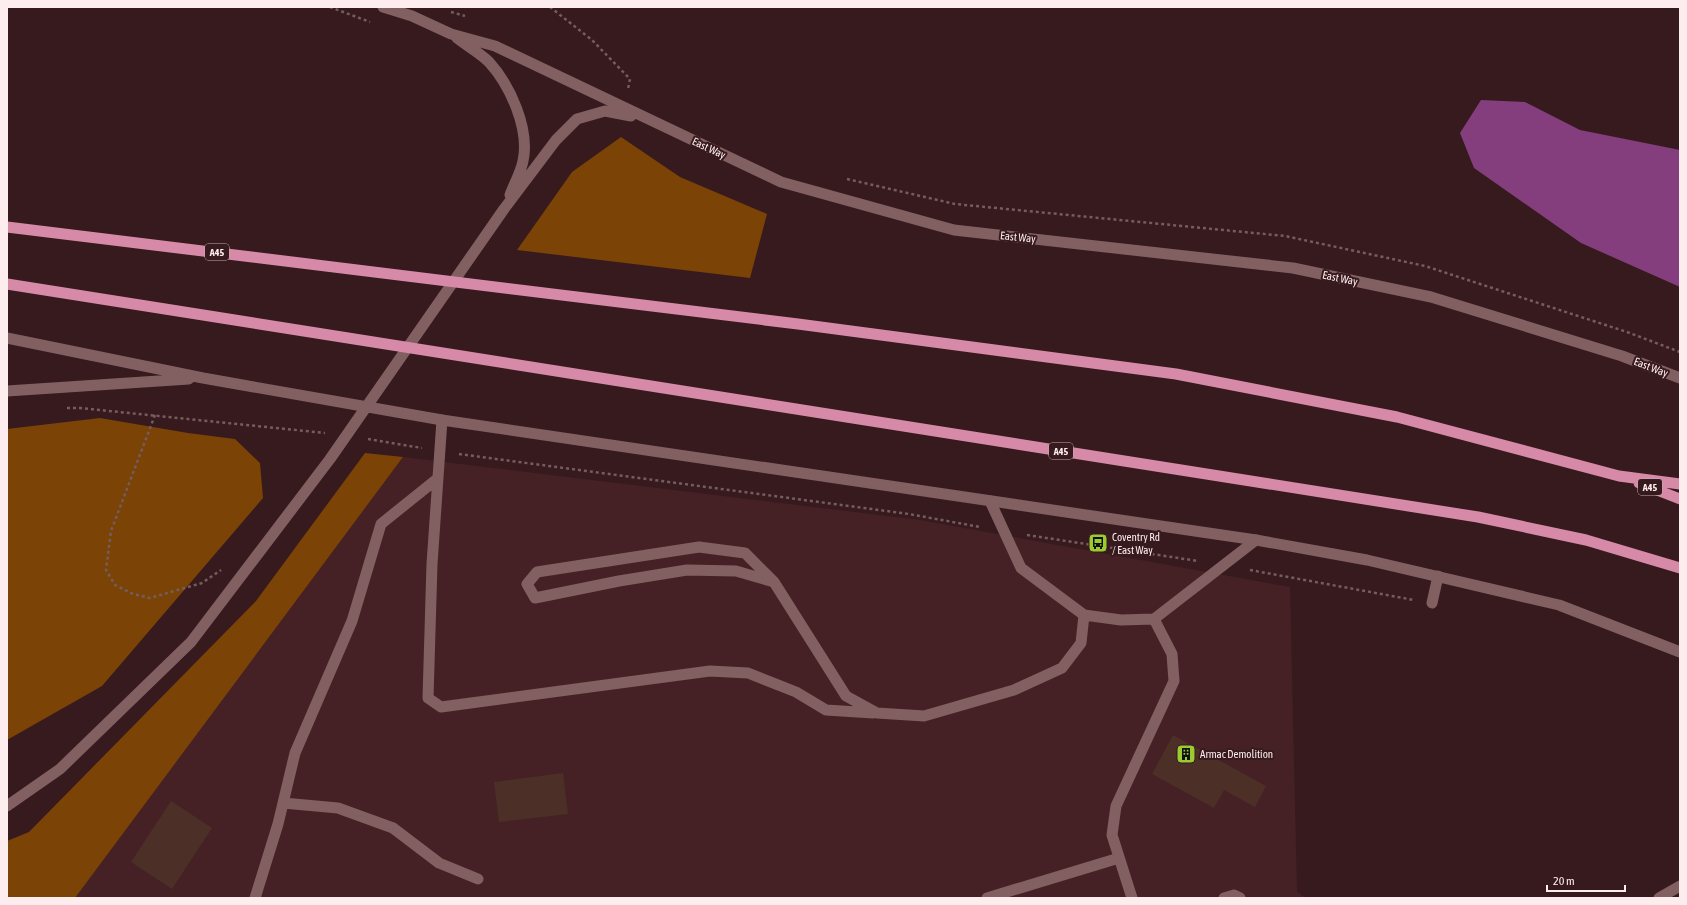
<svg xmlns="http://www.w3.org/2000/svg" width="1687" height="905" font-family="'Asap Condensed',sans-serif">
	<rect width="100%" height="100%" fill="#371a1d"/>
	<!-- built -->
	<path fill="#452125" d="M403 457 920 520 1290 587 1297 892 1306 898H75Z"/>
	<!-- forest -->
	<path fill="#7b4306" d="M621 137 680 177 767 214 750 278 517 250 572 172Z
		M100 418 188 433 235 439 260 463 263 498 102 686 7 740V429Z
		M365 453 403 457 75 898H7V841L29 832 256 601Z"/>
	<!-- water -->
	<path fill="#843e7d" d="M1481 100 1525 102 1580 130 1680 150V287L1581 243 1474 168 1460 133Z"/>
	<!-- building -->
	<path fill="#4c2f27" d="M1173 735 1266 786 1255 807 1224 790 1214 808 1152 774Z
		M563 773 568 814 499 822 494 782Z
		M171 801 212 828 172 889 131 862Z"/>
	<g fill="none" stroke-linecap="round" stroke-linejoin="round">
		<!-- path -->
		<path stroke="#755c5e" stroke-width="2.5" stroke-dasharray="3 3" stroke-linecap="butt" d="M330 7 370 22
			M550 7 592 40 630 79 628 89
			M451 12 465 16
			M847 179 955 204 1285 236 1425 266 1627 332 1680 352
			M67 408H80L325 433
			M155 415 111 531 106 570 115 585 133 594 150 598 202 583 221 570
			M368 439 422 448
			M459 454 909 514 980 527
			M1027 535 1198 561
			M1250 570 1414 600"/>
		<!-- service -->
		<path stroke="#826061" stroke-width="11" d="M442 420 432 564 428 698 441 707 710 671 748 673 796 692 826 710 873 713
			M990 501 1021 568 1084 615 1121 620 1154 619 1256 540
			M774 582 736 571 687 570 619 581 535 598 527 584 537 572 699 547 745 553 774 582 846 696 877 713 924 716 1014 690 1062 668 1081 643 1084 615
			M1432 603 1438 576
			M283 803 338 808 393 828 439 863 478 879
			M255 898 278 824 295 753 352 621 381 524 437 479
			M987 898 1119 858
			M1132 898 1112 835 1116 806 1174 681 1172 654 1154 619
			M1224 898 1234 895 1240 898
			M1659 898 1680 886"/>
		<!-- tertiary -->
		<path stroke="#826061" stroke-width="11" d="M383 7 412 16 451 34 495 46 781 182 954 230 1293 268 1431 297 1622 356 1680 378
			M457 38C467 46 480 53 489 62 510 85 530 129 523 161 521 172 514 184 510 195
			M7 338 203 378 442 420 1256 540 1367 560 1559 605 1680 652
			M7 391 189 379
			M7 806 60 769 191 642 330 459 504 209 556 140 577 119 605 111 631 116"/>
		<!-- trunk -->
		<path stroke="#d78aa8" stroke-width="11" d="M7 227 798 324 1176 374 1397 417 1619 476 1680 484
			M7 284 1478 517 1586 540 1680 568
			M1639 483 1680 499"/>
	</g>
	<!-- icons -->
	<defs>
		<symbol id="bus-square" viewBox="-11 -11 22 22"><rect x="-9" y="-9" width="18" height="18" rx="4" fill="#9cca31" stroke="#371a1d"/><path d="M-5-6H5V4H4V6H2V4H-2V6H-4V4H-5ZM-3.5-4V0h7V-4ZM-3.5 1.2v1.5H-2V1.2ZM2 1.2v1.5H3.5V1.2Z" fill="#111"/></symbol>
		<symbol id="building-square" viewBox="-11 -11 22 22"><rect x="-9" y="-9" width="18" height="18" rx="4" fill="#9cca31" stroke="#371a1d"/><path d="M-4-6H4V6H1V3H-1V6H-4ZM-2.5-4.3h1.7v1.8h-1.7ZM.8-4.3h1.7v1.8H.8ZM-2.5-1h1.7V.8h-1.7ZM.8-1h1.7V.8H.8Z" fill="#111"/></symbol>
	</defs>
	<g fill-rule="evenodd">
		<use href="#bus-square" x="1087" y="532" width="22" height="22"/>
		<use href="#building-square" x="1175" y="743" width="22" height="22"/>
	</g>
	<g text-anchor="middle" stroke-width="4" stroke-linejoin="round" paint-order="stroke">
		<!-- shield labels -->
		<g fill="#371a1d" stroke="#c2aeaf" stroke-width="1">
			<rect x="205" y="244" width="24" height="16" rx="3"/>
			<rect x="1049" y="443" width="24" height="16" rx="3"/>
			<rect x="1638" y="479" width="24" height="16" rx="3"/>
		</g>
		<g font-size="10" font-weight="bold" fill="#feedee">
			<text x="217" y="256">A45</text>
			<text x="1061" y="455">A45</text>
			<text x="1650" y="491">A45</text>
		</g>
		<!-- street labels -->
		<g font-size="11" fill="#feedee" stroke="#371a1d">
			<text transform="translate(709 148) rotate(25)" y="4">East Way</text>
			<text transform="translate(1018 237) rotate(6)" y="4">East Way</text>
			<text transform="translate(1340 278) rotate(12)" y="4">East Way</text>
			<text transform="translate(1651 367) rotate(21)" y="4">East Way</text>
		</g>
		<!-- poi labels -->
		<g font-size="11" fill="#feedee" stroke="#371a1d" text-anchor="start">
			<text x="1112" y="541">Coventry Rd<tspan x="1112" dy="13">/ East Way</tspan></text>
			<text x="1200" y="758">Armac Demolition</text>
		</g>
	</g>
	<!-- border -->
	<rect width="1687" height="905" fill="none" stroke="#feedee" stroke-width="16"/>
	<!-- scale -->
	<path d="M1547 885v6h78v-6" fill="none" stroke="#feedee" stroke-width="2"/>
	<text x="1553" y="885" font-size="12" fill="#feedee" stroke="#371a1d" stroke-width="3" paint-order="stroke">20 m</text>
</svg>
